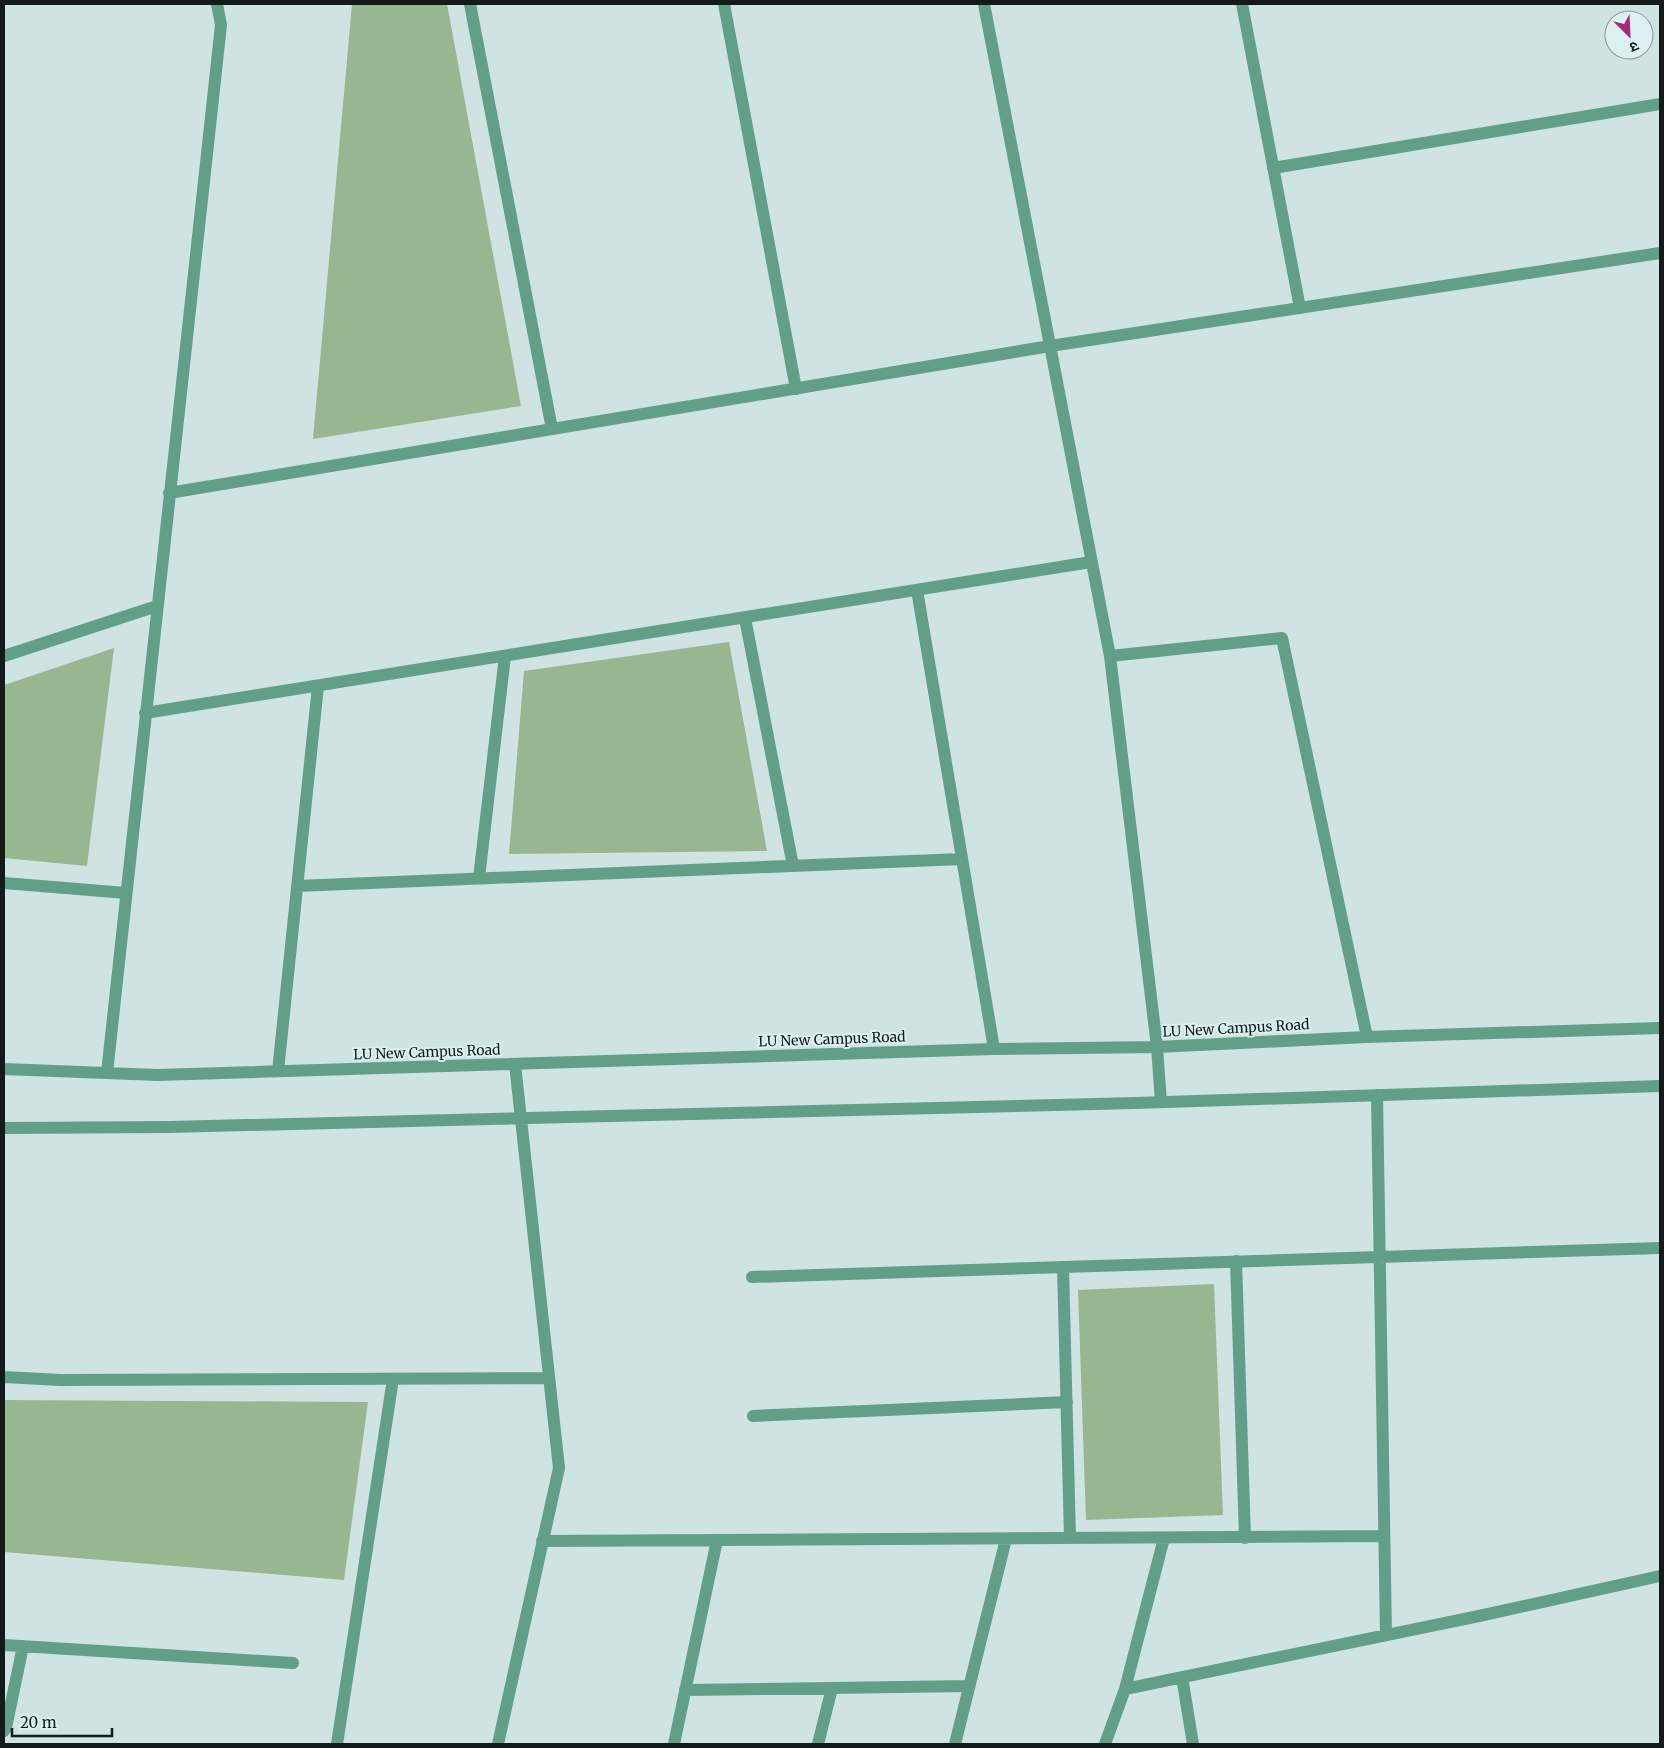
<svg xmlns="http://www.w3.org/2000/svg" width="1664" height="1748" font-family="Merriweather,'Noto Sans Devanagari',serif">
	<rect width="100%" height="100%" fill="#cfe3e3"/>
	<!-- green -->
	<path fill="#98b690" d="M352 4H447L521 406 313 439Z
		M729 642 767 851 509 854 524 671Z
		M114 648 87 866 4 858V685Z
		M1214 1284 1223 1515 1086 1520 1078 1290Z
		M4 1400 368 1402 344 1580 4 1552Z"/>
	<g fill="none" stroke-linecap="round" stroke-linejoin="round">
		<!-- minor -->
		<path stroke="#629f89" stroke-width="12" d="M470 4 552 429
			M724 4 796 389
			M984 4 1110 656 1157 1047 1161 1102
			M1242 4 1300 308
			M1273 168 1660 104
			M169 493 1050 346 1660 253
			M917 590 994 1049
			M745 618 793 866
			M4 656 157 606
			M1110 656 1282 638 1367 1037
			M145 713 1091 562
			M479 878 505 656
			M4 883 126 893
			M297 886 962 859
			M4 1069 157 1075 994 1049 1157 1047 1367 1037 1660 1028
			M278 1071 318 686
			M107 1073 221 25 217 4
			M1377 1095 1386 1635
			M4 1128 170 1127 1135 1103 1660 1086
			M1236 1261 1245 1538
			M1063 1267 1070 1538
			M752 1277 1660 1248
			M4 1377 60 1380 549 1378
			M753 1416 1067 1402
			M542 1541 1384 1536
			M4 1645 293 1663
			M1182 1677 1193 1744
			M1125 1689 1479 1616 1660 1576
			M685 1690 969 1686
			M4 1731 6 1728 23 1646
			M337 1744 393 1379
			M498 1744 559 1468 515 1064
			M674 1744 717 1540
			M818 1744 832 1688
			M955 1744 1006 1539
			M1105 1744 1125 1689 1164 1538"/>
	</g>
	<g text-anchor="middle" stroke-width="4" stroke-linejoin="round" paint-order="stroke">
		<!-- street labels -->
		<g font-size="14" fill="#121a1a" stroke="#dcf0f1">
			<text transform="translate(1236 1028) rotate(-3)" y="5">LU New Campus Road</text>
			<text transform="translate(832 1039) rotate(-2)" y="5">LU New Campus Road</text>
			<text transform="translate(427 1052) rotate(-2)" y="5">LU New Campus Road</text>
		</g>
	</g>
	<!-- border -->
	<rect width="1664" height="1748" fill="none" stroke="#121a1a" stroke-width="10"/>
	<!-- north arrow -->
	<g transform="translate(1629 35) rotate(156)"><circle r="24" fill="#dcf0f1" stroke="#8b9a9b"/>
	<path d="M0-4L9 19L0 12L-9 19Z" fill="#a72879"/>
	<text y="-8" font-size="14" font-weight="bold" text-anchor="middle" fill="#121a1a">उ</text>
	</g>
	<!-- scale -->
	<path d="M12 1728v8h100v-8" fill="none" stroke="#121a1a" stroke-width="2.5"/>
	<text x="20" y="1728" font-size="15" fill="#121a1a" stroke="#dcf0f1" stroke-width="4" paint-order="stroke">20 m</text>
</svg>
